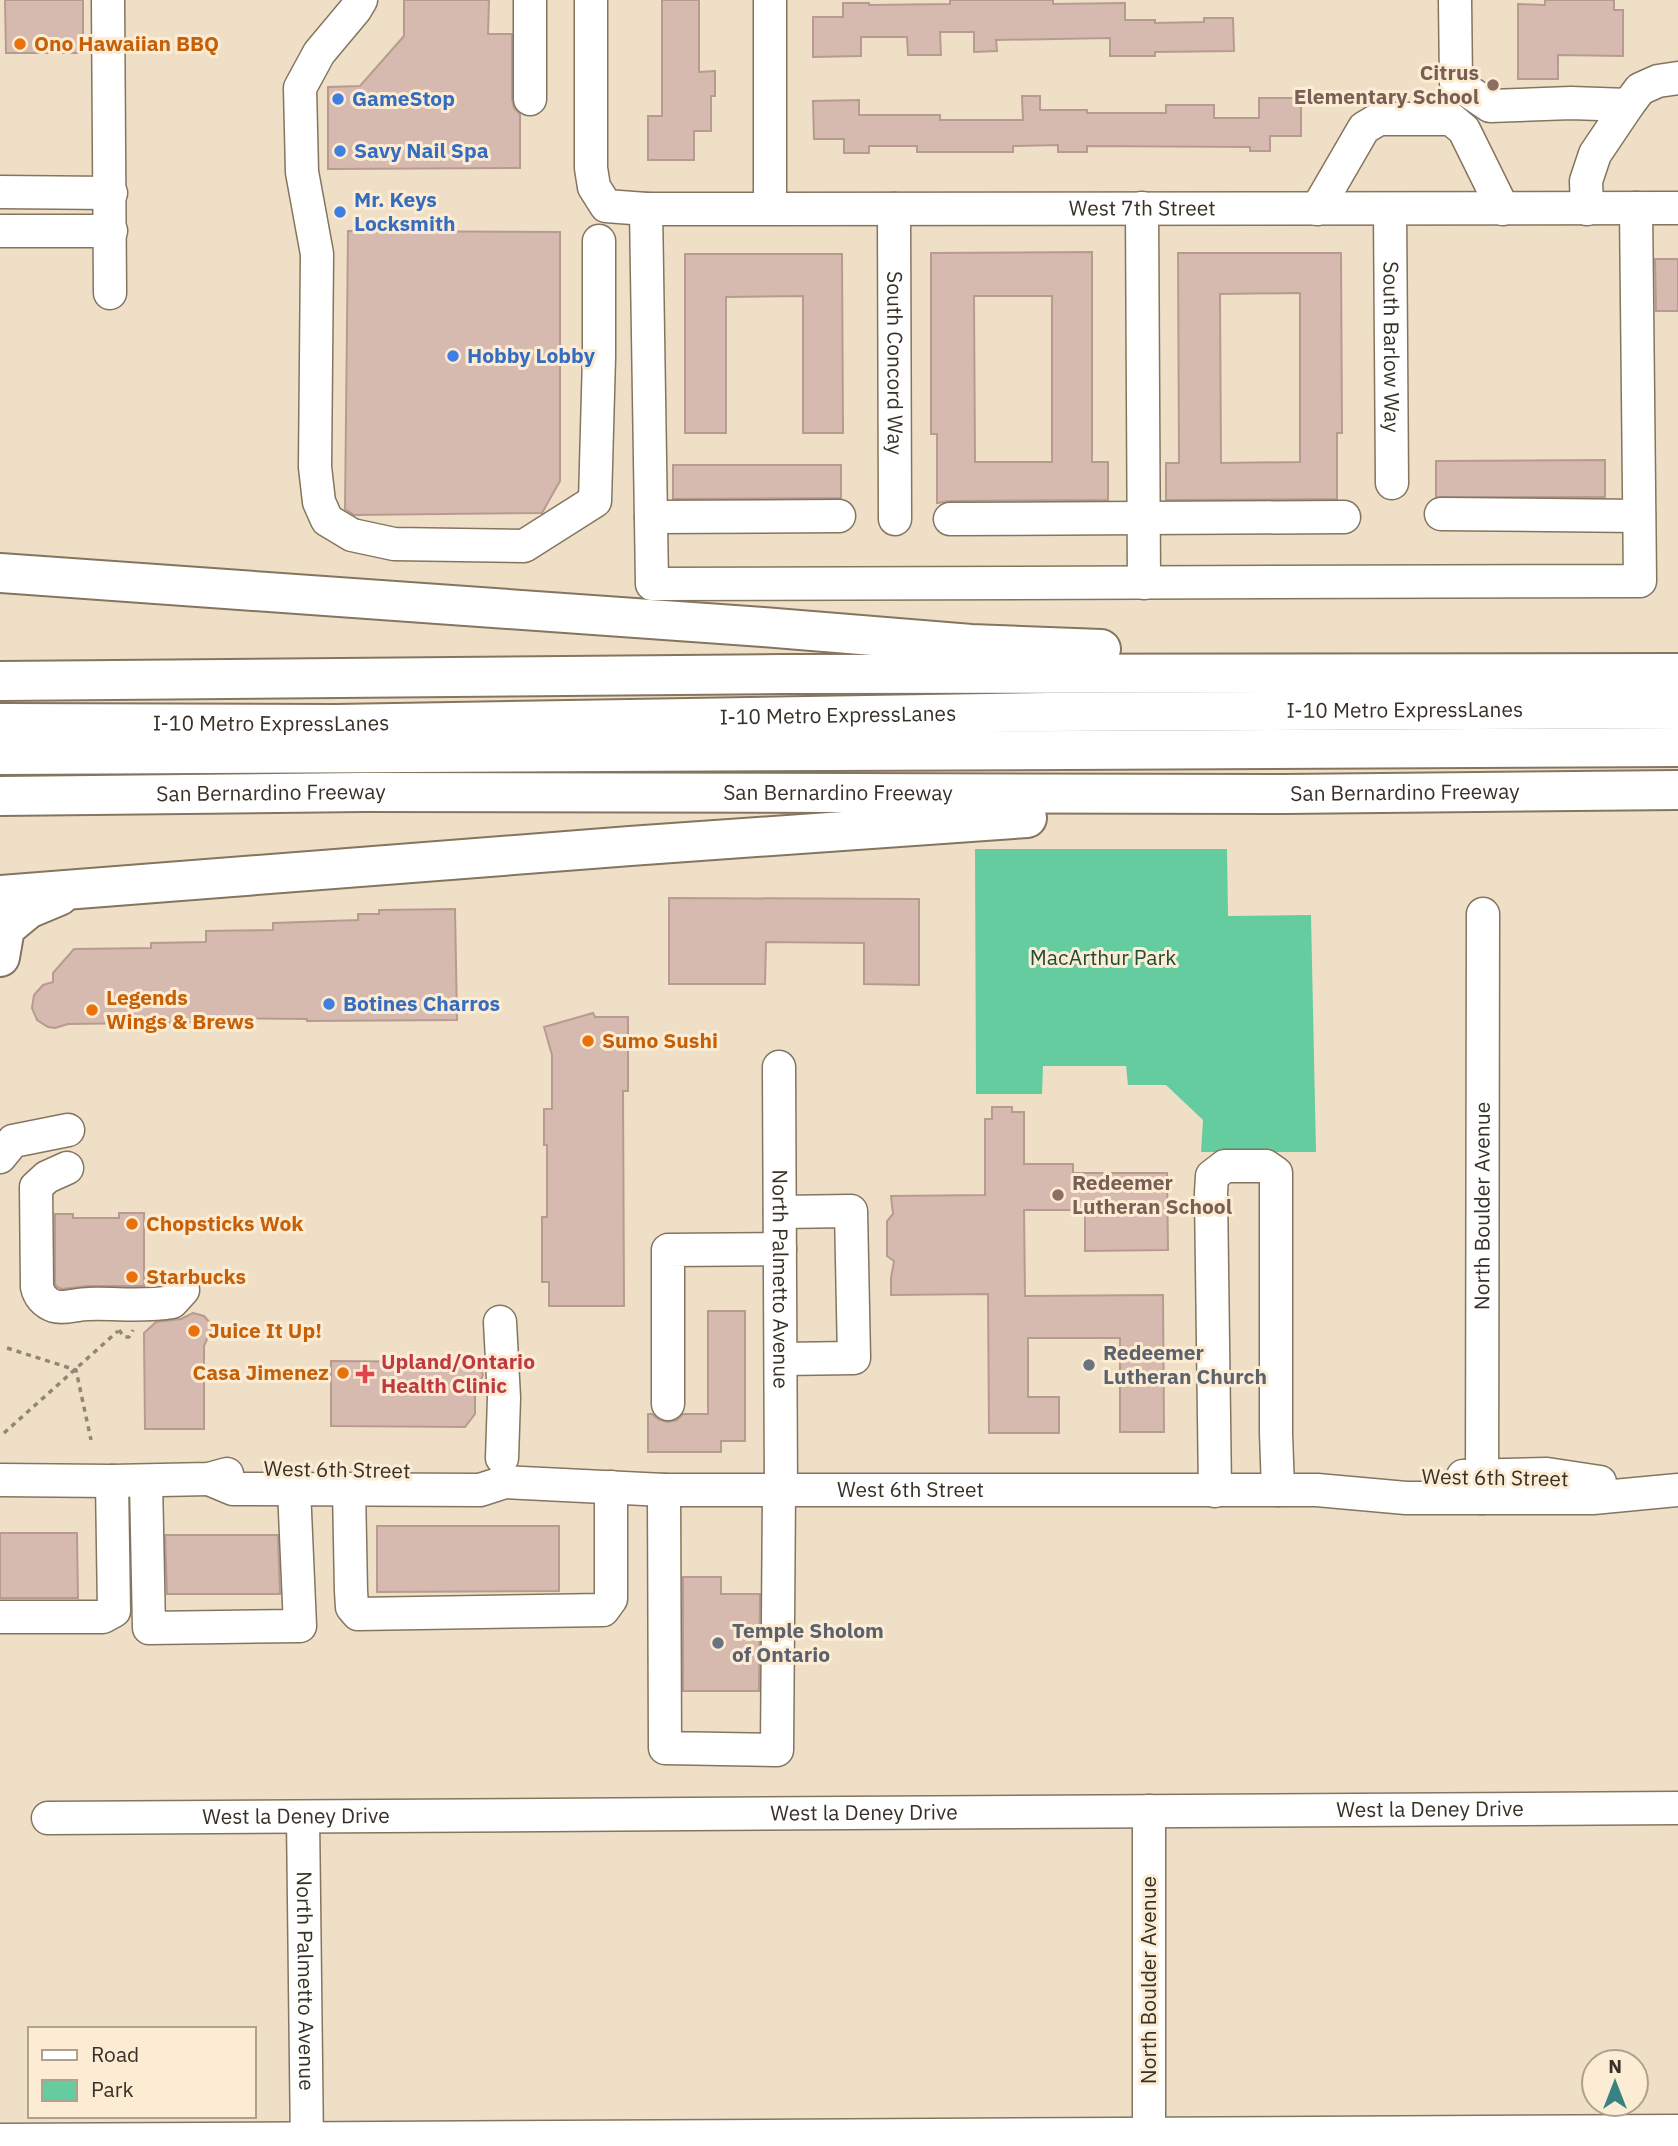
<svg xmlns="http://www.w3.org/2000/svg" width="1678" height="2146" font-family="'IBM Plex Sans',sans-serif">
	<rect width="100%" height="100%" fill="#efdfc7"/>
	<!-- green -->
	<path fill="#65cc9f" d="M975 849H1227L1228 916 1311 915 1316 1152H1201L1203 1120 1166 1085H1128L1126 1066H1043L1042 1094H976Z"/>
	<!-- building -->
	<path fill="#d7baaf" stroke="#b79b90" stroke-width="2" fill-rule="evenodd" d="M5 0H83V53H6Z
		M404 0H489L488 34H512V99L514 108 520 114V168L328 169V87L360 86 404 36Z
		M662 0H699V72L715 71V96H711V131H694V160H648V116H662Z
		M950 0H1053V4L1125 3V20H1155V23L1204 22V18H1233L1234 51 1155 52V56H1110V38L996 40 997 51 974 52V32H940L941 55H908L907 37H861V56L813 57V17H843V3H869V5L950 4Z
		M1545 0H1614V10H1623V56L1558 55V79H1518V4L1545 5Z
		M1022 96H1040V110H1087V113H1166V105H1214V118H1259V98H1301V136H1270V151H1250V147L1087 146V152H1058V145L1013 146V152H917V146H869V153H844V139H814L813 101 859 100V115H940V120H1023Z
		M348 231 560 232V481L542 513 354 515 345 509Z
		M1092 252V462H1108V500L950 501 937 503V434H931V253ZM974 296H1052V462H975Z
		M1178 253H1341L1342 433H1337V499L1166 500V463H1179ZM1300 293V462L1221 463 1220 294Z
		M685 254H842L843 433H803V296L726 297V433H685Z
		M1655 259H1678V311H1656Z
		M1605 460V497H1436V461Z
		M673 465H841V498L673 499Z
		M669 898 919 899V985L864 984V943L766 942 765 984H669Z
		M455 909 457 1020 307 1021V1019L212 1018 211 1022 68 1024 55 1028 48 1027 37 1020 32 1008 34 995 43 985 53 982V973L74 949 151 948V943L206 942V931L273 930V923L358 920V914H379V910Z
		M593 1013 595 1017H628V1091H623L624 1306H549V1282H542V1217H547V1145H544V1109H552V1055L544 1027Z
		M992 1107H1012V1112H1024V1164H1073V1173H1167L1168 1250 1085 1251V1210H1024L1025 1296 1163 1295 1164 1432H1120V1338H1028V1397H1059V1433H989L988 1294 891 1295V1278L894 1261 887 1256V1221L893 1214 891 1196 985 1195V1119H992Z
		M119 1213H144V1286H88L62 1289 57 1287 55 1284V1214H73V1218H119Z
		M708 1311H745V1441H721V1452H648V1414H652L658 1419 667 1422 677 1420 683 1414H708Z
		M193 1313 204 1316 211 1324V1330L204 1346V1429H145L144 1333 156 1322 181 1319Z
		M465 1358 471 1359 480 1365 483 1375 479 1385 475 1388V1414L465 1427 331 1426V1361L457 1362Z
		M377 1526H559V1591L377 1592Z
		M0 1533H77L78 1598H0Z
		M165 1535H278L280 1594H167Z
		M683 1577H721V1594H760L759 1691H683Z"/>
	<g fill="none" stroke-linecap="round" stroke-linejoin="round">
		<defs>
			<g id="minor">
				<path d="M108 0 110 293"/>
				<path d="M361 0 355 10 319 53 300 88 302 172 317 254 315 467 319 502 327 520 352 535 394 544 524 546 595 501 599 357V241"/>
				<path id="s1" d="M591 0V168L594 187 606 206 646 209 1678 208"/>
				<path d="M1455 0 1456 83 1490 106 1571 103 1628 105"/>
				<path d="M530 99V0"/>
				<path d="M0 192 111 193"/>
				<path d="M770 208V0"/>
				<path d="M1142 208 1144 583"/>
				<path d="M646 209 652 584 1640 581 1636 208"/>
				<path id="s2" d="M894 209 895 519"/>
				<path d="M1317 209 1364 128 1379 119H1451L1464 130 1503 209"/>
				<path id="s3" d="M1390 209 1392 483"/>
				<path d="M1587 209 1586 181 1595 154 1628 105 1640 89 1658 81 1678 78"/>
				<path d="M0 231H111"/>
				<path d="M1441 514 1639 516"/>
				<path d="M651 517 839 516"/>
				<path d="M950 519 1344 517"/>
				<path id="s4" d="M779 1067 781 1491"/>
				<path d="M0 1157 13 1141 68 1130"/>
				<path d="M67 1168 47 1177 36 1187 37 1287C39 1296 45 1303 54 1306 64 1309 77 1304 88 1304 116 1303 144 1307 172 1302L183 1290"/>
				<path d="M780 1212 851 1211 854 1358 781 1359"/>
				<path d="M500 1322 504 1398 502 1458"/>
				<path d="M668 1404V1250L780 1249"/>
				<path d="M1463 1476 1547 1474 1600 1482"/>
				<path id="s5" d="M209 1479 233 1489 480 1490 505 1482 664 1490H1317L1406 1498H1593L1678 1490"/>
				<path d="M0 1480 112 1481 209 1479 227 1474"/>
				<path d="M146 1481 149 1628 300 1626 294 1489"/>
				<path d="M349 1489 351 1591 352 1607 358 1614 603 1610 611 1599V1487"/>
				<path d="M664 1490 665 1748 777 1750 779 1491"/>
				<path d="M1215 1491 1211 1193 1212 1176 1225 1166H1266L1276 1173V1433L1278 1490"/>
				<path id="s6" d="M1482 1498 1483 914"/>
				<path d="M0 1617H103L114 1611 112 1481"/>
				<path id="s7" d="M303 1817 307 2146"/>
				<path id="s8" d="M48 1818 1678 1808"/>
				<path d="M0 2140 1678 2131"/>
				<path d="M1138 2146 1149 2133V1811"/>
			</g>
			<g id="highway">
				<path d="M0 573 763 627 971 644 1101 649"/>
				<path d="M0 681 781 674 1678 673"/>
				<path id="s9" d="M0 723 336 724 1049 712 1678 709"/>
				<path d="M0 755 1678 747"/>
				<path id="s10" d="M0 796 363 792 1285 794 1678 790"/>
				<path d="M0 895 630 846 1027 818"/>
				<path d="M0 957 5 928 28 909 59 896"/>
			</g>
		</defs>
		<!-- minor casing -->
		<use href="#minor" stroke="#84755f" stroke-width="35"/>
		<!-- highway casing -->
		<use href="#highway" stroke="#84755f" stroke-width="42"/>
		<!-- path -->
		<path stroke="#928776" stroke-width="3.5" stroke-dasharray="5 5" stroke-linecap="butt" d="M119 1330 124 1337H129L133 1330
			M7 1348 76 1370 91 1440
			M4 1433 118 1331"/>
		<!-- minor -->
		<use href="#minor" stroke="#fff" stroke-width="32"/>
		<!-- highway -->
		<use href="#highway" stroke="#fff" stroke-width="38"/>
	</g>
	<!-- markers -->
	<g fill="#e8710a" stroke="#fcecd4" stroke-width="2.5">
		<circle cx="20" cy="44" r="7"/>
		<circle cx="92" cy="1010" r="7"/>
		<circle cx="588" cy="1041" r="7"/>
		<circle cx="132" cy="1224" r="7"/>
		<circle cx="132" cy="1277" r="7"/>
		<circle cx="194" cy="1331" r="7"/>
		<circle cx="343" cy="1373" r="7"/>
	</g>
	<g fill="#8d6e63" stroke="#fcecd4" stroke-width="2.5">
		<circle cx="1493" cy="85" r="7"/>
		<circle cx="1058" cy="1195" r="7"/>
	</g>
	<g fill="#3f7fe0" stroke="#fcecd4" stroke-width="2.5">
		<circle cx="338" cy="99" r="7"/>
		<circle cx="340" cy="151" r="7"/>
		<circle cx="340" cy="212" r="7"/>
		<circle cx="453" cy="356" r="7"/>
		<circle cx="329" cy="1004" r="7"/>
	</g>
	<g fill="#6b7280" stroke="#fcecd4" stroke-width="2.5">
		<circle cx="1089" cy="1365" r="7"/>
		<circle cx="718" cy="1643" r="7"/>
	</g>
	<path fill="#e0444e" stroke="#fcecd4" stroke-width="2.5" d="M361.5 1363.5h7v7h7v7h-7v7h-7v-7h-7v-7h7z"/>
	<g text-anchor="middle" stroke-width="6" stroke-linejoin="round" paint-order="stroke">
		<!-- food labels -->
		<g font-size="21" font-weight="bold" fill="#c56008" stroke="#fcecd4" text-anchor="start">
			<text x="34" y="51">Ono Hawaiian BBQ</text>
			<text x="106" y="1005">Legends<tspan x="106" dy="24">Wings &amp; Brews</tspan></text>
			<text x="602" y="1048">Sumo Sushi</text>
			<text x="146" y="1231">Chopsticks Wok</text>
			<text x="146" y="1284">Starbucks</text>
			<text x="208" y="1338">Juice It Up!</text>
			<text x="329" y="1380" text-anchor="end">Casa Jimenez</text>
		</g>
		<!-- education labels -->
		<g font-size="21" font-weight="bold" fill="#785e54" stroke="#fcecd4" text-anchor="end">
			<text x="1479" y="80">Citrus<tspan x="1479" dy="24">Elementary School</tspan></text>
			<text x="1072" y="1190" text-anchor="start">Redeemer<tspan x="1072" dy="24">Lutheran School</tspan></text>
		</g>
		<!-- shop labels -->
		<g font-size="21" font-weight="bold" fill="#366cbe" stroke="#fcecd4" text-anchor="start">
			<text x="352" y="106">GameStop</text>
			<text x="354" y="158">Savy Nail Spa</text>
			<text x="354" y="207">Mr. Keys<tspan x="354" dy="24">Locksmith</tspan></text>
			<text x="467" y="363">Hobby Lobby</text>
			<text x="343" y="1011">Botines Charros</text>
		</g>
		<!-- street labels -->
		<g font-size="21" fill="#373127" stroke="#fcecd4">
			<text dy="7" stroke="none"><textPath href="#s1" startOffset="746">West 7th Street</textPath></text>
			<text dy="7" stroke="none"><textPath href="#s3" startOffset="138">South Barlow Way</textPath></text>
			<text dy="7" stroke="none"><textPath href="#s2" startOffset="154">South Concord Way</textPath></text>
			<text dy="7" stroke="none"><textPath href="#s9" startOffset="1405">I-10 Metro ExpressLanes</textPath></text>
			<text dy="7" stroke="none"><textPath href="#s9" startOffset="838">I-10 Metro ExpressLanes</textPath></text>
			<text dy="7" stroke="none"><textPath href="#s9" startOffset="271">I-10 Metro ExpressLanes</textPath></text>
			<text dy="7" stroke="none"><textPath href="#s10" startOffset="271">San Bernardino Freeway</textPath></text>
			<text dy="7" stroke="none"><textPath href="#s10" startOffset="1405">San Bernardino Freeway</textPath></text>
			<text dy="7" stroke="none"><textPath href="#s10" startOffset="838">San Bernardino Freeway</textPath></text>
			<text dy="7" stroke="none"><textPath href="#s6" startOffset="292">North Boulder Avenue</textPath></text>
			<text dy="7" stroke="none"><textPath href="#s4" startOffset="212">North Palmetto Avenue</textPath></text>
			<text transform="translate(337 1470) rotate(1)" y="7">West 6th Street</text>
			<text transform="translate(1495 1478) rotate(1)" y="7">West 6th Street</text>
			<text dy="7" stroke="none"><textPath href="#s5" startOffset="705">West 6th Street</textPath></text>
			<text dy="7" stroke="none"><textPath href="#s8" startOffset="1382">West la Deney Drive</textPath></text>
			<text dy="7" stroke="none"><textPath href="#s8" startOffset="816">West la Deney Drive</textPath></text>
			<text dy="7" stroke="none"><textPath href="#s8" startOffset="248">West la Deney Drive</textPath></text>
			<text transform="translate(1149 1980) rotate(-90)" y="7">North Boulder Avenue</text>
			<text dy="7" stroke="none"><textPath href="#s7" startOffset="164">North Palmetto Avenue</textPath></text>
		</g>
		<!-- park labels -->
		<g font-size="21" fill="#1f4b38" stroke="#fcecd4">
			<text x="1103" y="965">MacArthur Park</text>
		</g>
		<!-- worship labels -->
		<g font-size="21" font-weight="bold" fill="#5b616d" stroke="#fcecd4" text-anchor="start">
			<text x="1103" y="1360">Redeemer<tspan x="1103" dy="24">Lutheran Church</tspan></text>
			<text x="732" y="1638">Temple Sholom<tspan x="732" dy="24">of Ontario</tspan></text>
		</g>
		<!-- health labels -->
		<g font-size="21" font-weight="bold" fill="#be3a42" stroke="#fcecd4" text-anchor="start">
			<text x="381" y="1369">Upland/Ontario<tspan x="381" dy="24">Health Clinic</tspan></text>
		</g>
	</g>
	<!-- legend -->
	<rect x="28" y="2027" width="228" height="91" fill="#fcecd4" stroke="#ada18f" stroke-width="2"/>
	<rect x="42" y="2050" width="35" height="10" fill="#ffffff" stroke="#ada18f" stroke-width="2"/>
	<text x="91" y="2062" font-size="21" fill="#373127">Road</text>
	<rect x="42" y="2080" width="35" height="21" fill="#65cc9f" stroke="#ada18f" stroke-width="2"/>
	<text x="91" y="2097" font-size="21" fill="#373127">Park</text>
	<!-- north arrow -->
	<g transform="translate(1615 2083)"><circle r="33" fill="#fcecd4" stroke="#ada18f" stroke-width="2"/>
	<path d="M0-5L12 26L0 18L-12 26Z" fill="#398282"/>
	<text y="-10" font-size="19" font-weight="bold" text-anchor="middle" fill="#373127">N</text>
	</g>
</svg>
